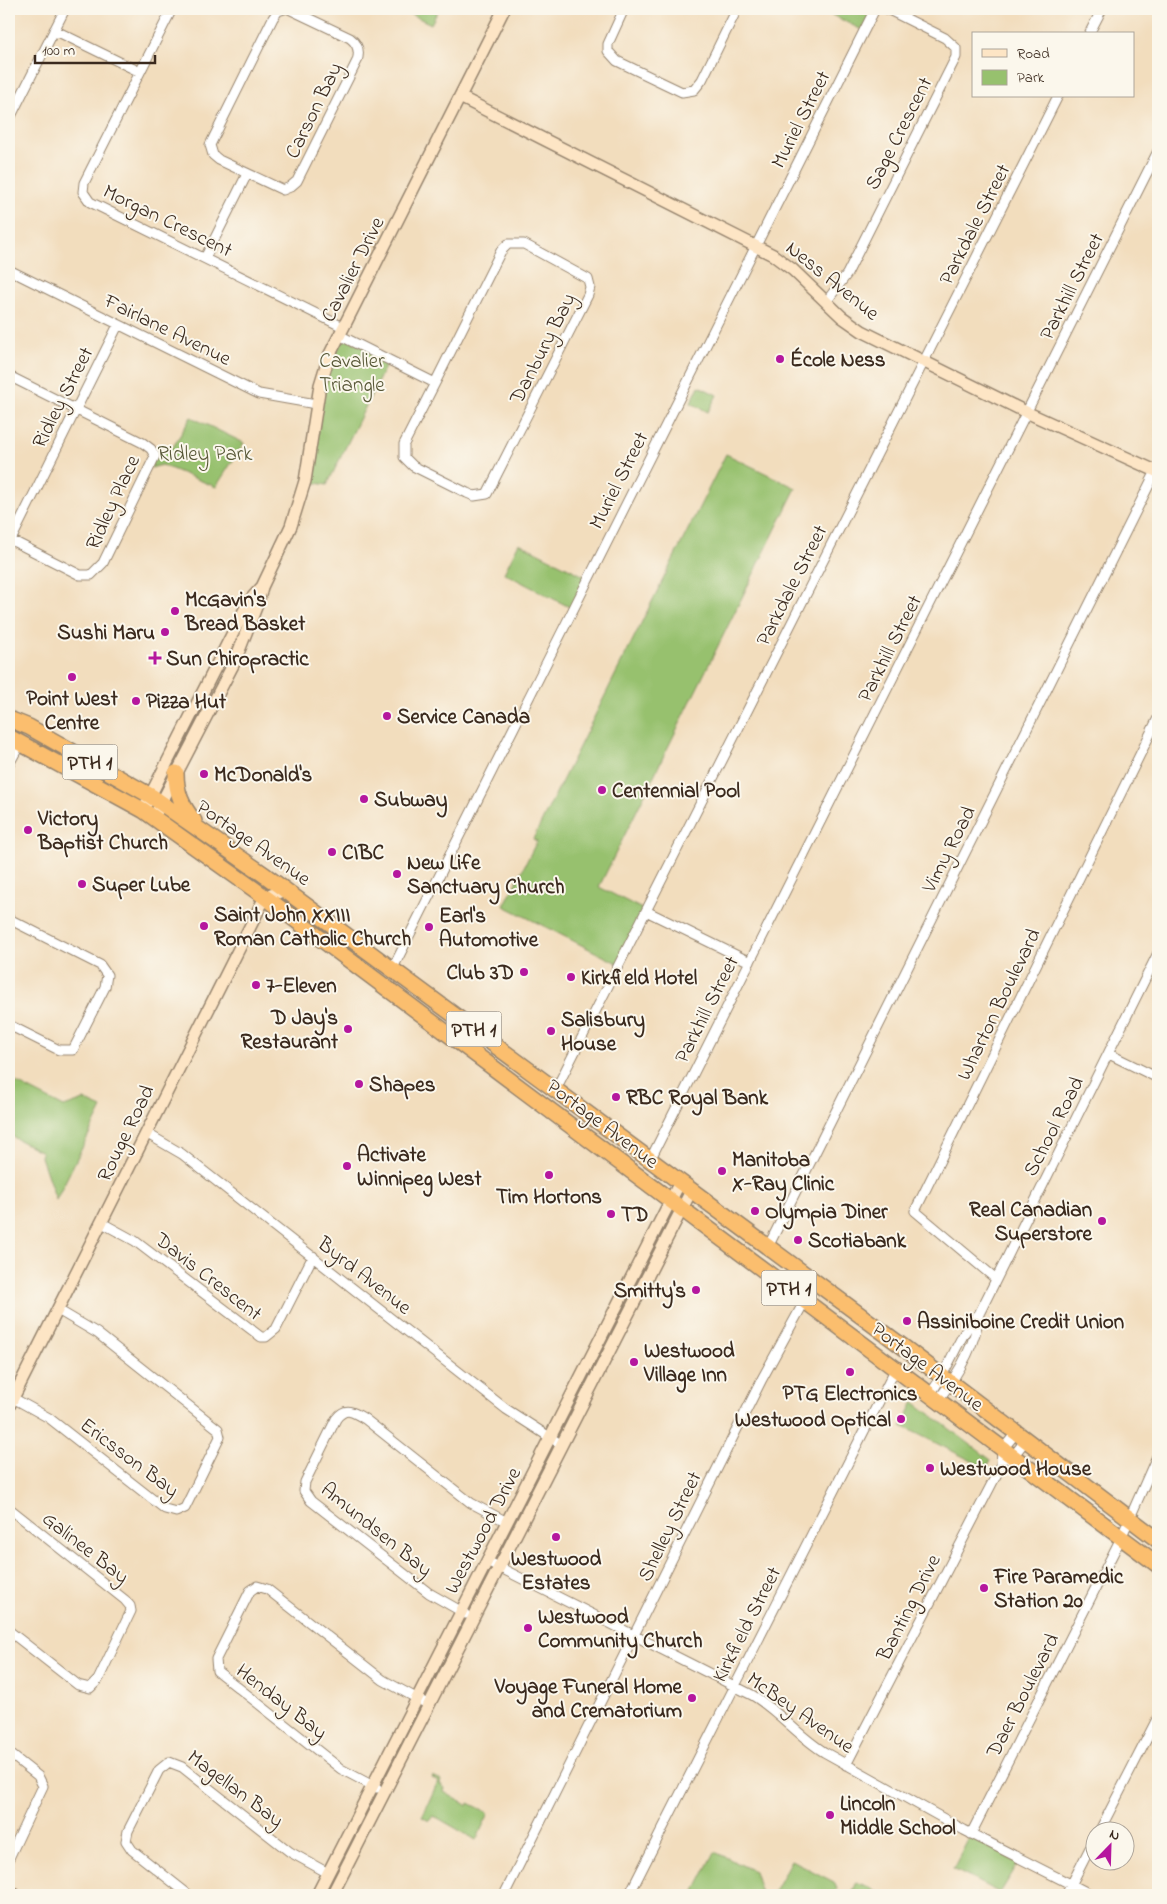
<svg xmlns="http://www.w3.org/2000/svg" width="1167" height="1904" font-family="'Indie Flower',sans-serif">
	<rect width="100%" height="100%" fill="#fbf7ec"/>
	<filter id="ink" filterUnits="userSpaceOnUse"><feTurbulence type="fractalNoise" baseFrequency=".02" numOctaves="2"/><feDisplacementMap in="SourceGraphic" scale="10" xChannelSelector="R" yChannelSelector="G"/><feConvolveMatrix kernelMatrix="1 2 1 2 8 2 1 2 1" color-interpolation-filters="sRGB"/></filter>
	<filter id="wash" filterUnits="userSpaceOnUse"><feTurbulence type="fractalNoise" baseFrequency=".0096" numOctaves="4" result="noise"/><feDisplacementMap in="SourceGraphic" scale="20" xChannelSelector="R" yChannelSelector="G"/><feGaussianBlur stdDeviation="1.12" result="paint"/><feColorMatrix in="noise" values="0 0 0 0 0 0 0 0 0 0 0 0 0 0 0 0 0 1.4 0 .05"/><feComposite in="paint" operator="in"/></filter>
	<g filter="url(#wash)">
		<rect width="100%" height="100%" fill="#f2ddbd"/>
		<!-- green -->
		<path fill="#97c16e" stroke="#697646" d="M400 9H439L431 24Z
			M820 9H875L864 31Z
			M339 335 389 359 327 485 305 481 316 404Z
			M699 386 717 395 708 412 691 403Z
			M191 417 244 443 216 487 162 465 151 468 153 452 173 447Z
			M726 454 796 488 599 887 646 911 619 964 504 906 537 841 533 839Z
			M519 543 588 578 573 609 504 573Z
			M9 1079 64 1107 84 1100 102 1108 56 1200 41 1157 42 1152 9 1135Z
			M670 1200 682 1208 600 1368 589 1361Z
			M914 1402 991 1460 986 1468 902 1426Z
			M551 1437 562 1445 332 1895H317Z
			M433 1776 441 1780 440 1784 445 1788 444 1792 468 1806 469 1803 489 1813 476 1840 438 1818 432 1816 429 1821 422 1817 438 1781 432 1778Z
			M971 1834 1021 1859 1000 1893 953 1869Z
			M715 1852 754 1871 761 1893 759 1895H693Z
			M791 1860 834 1882 837 1889 834 1895H772Z
			M857 1882 884 1895H851Z"/>
	</g>
	<g filter="url(#ink)">
		<g fill="none" stroke-linecap="round" stroke-linejoin="round">
			<defs>
				<path id="street" d="M172 9 84 183 83 192 90 202 343 327
					M284 9 278 11 273 18 210 145 213 155 219 160 283 190 290 187 297 181 357 61C360 52 358 44 350 38L289 9
					M624 9 608 44V51L617 61 682 92 694 90 702 80 737 9
					M54 30 140 72
					M1089 34 1102 9
					M9 120 65 9
					M205 258 247 174
					M9 270 259 394 316 404
					M826 302 847 274 956 57V48L945 38 887 9
					M339 335 435 383 501 251 508 244H524L588 279 590 287 588 295 487 494 474 496 467 493 413 466 404 457V444L435 383
					M9 376 143 443 151 449 155 456 103 563 91 575H80L9 539
					M11 540 118 325
					M9 764 21 742
					M646 911 750 962
					M9 919 100 965 107 975 105 987 73 1050H59L9 1025
					M393 968 875 9
					M1109 1054 1158 1078
					M556 1089 1058 96
					M146 1133 182 1154 506 1409 562 1445
					M650 1160 1158 151
					M102 1223 135 1241 261 1337H266L276 1329 313 1256
					M768 1247 1158 467
					M996 1279 915 1211 1158 718
					M930 1394C950 1369 957 1336 979 1314L1158 953
					M13 1398 49 1418 165 1509 176 1512 185 1508 220 1437 218 1429 97 1333 58 1310
					M938 1400C957 1376 976 1344 979 1314
					M1010 1460 1026 1440
					M9 1508 125 1600 130 1606 131 1611 98 1680 90 1688 78 1685 9 1631
					M487 1561 752 1695C779 1711 798 1736 824 1752L964 1830 1092 1895
					M466 1614 429 1593 311 1501 304 1491 305 1482 336 1419C346 1406 354 1412 365 1419L471 1503 507 1522
					M9 1753 38 1776 43 1786 9 1858
					M846 1765 1001 1466 1002 1450 1016 1433
					M377 1788 341 1769 217 1671 216 1659 250 1591 257 1586 267 1589 383 1680 429 1705
					M1099 1832 1158 1717
					M971 1834 1121 1538 1158 1454
					M189 1895 132 1850 126 1841 128 1831 159 1770 169 1762 182 1767 290 1852 328 1873
					M504 1895 762 1379 815 1282
					M629 1895 896 1368
					M1066 1895 1094 1840"/>
				<path id="secondary" d="M460 97 773 255 793 270 842 317 862 331 1026 412 1158 472
					M143 810 244 611 252 598 261 588
					M154 817 235 661 258 602 262 587 291 526 305 481 320 385 329 356 504 9
					M9 1406 265 897 286 890
					M9 1890 15 1895
					M317 1895 680 1182
					M332 1895 691 1191"/>
				<path id="highway" d="M9 719 29 727 151 796 266 876 906 1349 1158 1540
					M9 737 143 810 265 897 1158 1565
					M176 773C176 793 182 806 194 821"/>
			</defs>
			<!-- street casing -->
			<use href="#street" stroke="#96846e" stroke-width="11"/>
			<!-- secondary casing -->
			<use href="#secondary" stroke="#96846e" stroke-width="14"/>
			<!-- highway casing -->
			<use href="#highway" stroke="#96846e" stroke-width="18"/>
			<!-- street -->
			<use href="#street" stroke="#fff" stroke-width="9"/>
			<!-- secondary -->
			<use href="#secondary" stroke="#fde5c5" stroke-width="11"/>
			<!-- highway -->
			<use href="#highway" stroke="#fbbe6e" stroke-width="15"/>
		</g>
	</g>
	<!-- markers -->
	<g fill="#b5179e" stroke="#fbf7ec" stroke-width="2">
		<circle cx="780" cy="359" r="5"/>
		<circle cx="175" cy="611" r="5"/>
		<circle cx="165" cy="632" r="5"/>
		<path d="M152.5 650.5h5v5h5v5h-5v5h-5v-5h-5v-5h5z"/>
		<circle cx="72" cy="677" r="5"/>
		<circle cx="136" cy="701" r="5"/>
		<circle cx="387" cy="716" r="5"/>
		<circle cx="204" cy="774" r="5"/>
		<circle cx="602" cy="790" r="5"/>
		<circle cx="364" cy="799" r="5"/>
		<circle cx="28" cy="830" r="5"/>
		<circle cx="332" cy="852" r="5"/>
		<circle cx="397" cy="874" r="5"/>
		<circle cx="82" cy="884" r="5"/>
		<circle cx="204" cy="926" r="5"/>
		<circle cx="429" cy="927" r="5"/>
		<circle cx="524" cy="972" r="5"/>
		<circle cx="571" cy="977" r="5"/>
		<circle cx="256" cy="985" r="5"/>
		<circle cx="348" cy="1029" r="5"/>
		<circle cx="551" cy="1031" r="5"/>
		<circle cx="359" cy="1084" r="5"/>
		<circle cx="616" cy="1097" r="5"/>
		<circle cx="347" cy="1166" r="5"/>
		<circle cx="722" cy="1171" r="5"/>
		<circle cx="549" cy="1175" r="5"/>
		<circle cx="755" cy="1211" r="5"/>
		<circle cx="611" cy="1214" r="5"/>
		<circle cx="1102" cy="1221" r="5"/>
		<circle cx="798" cy="1240" r="5"/>
		<circle cx="696" cy="1290" r="5"/>
		<circle cx="907" cy="1321" r="5"/>
		<circle cx="634" cy="1362" r="5"/>
		<circle cx="850" cy="1372" r="5"/>
		<circle cx="901" cy="1419" r="5"/>
		<circle cx="930" cy="1468" r="5"/>
		<circle cx="556" cy="1537" r="5"/>
		<circle cx="984" cy="1588" r="5"/>
		<circle cx="528" cy="1628" r="5"/>
		<circle cx="692" cy="1698" r="5"/>
		<circle cx="830" cy="1815" r="5"/>
	</g>
	<g text-anchor="middle" stroke-width="4" stroke-linejoin="round" paint-order="stroke">
		<!-- shield labels -->
		<g fill="#fbf7ec" stroke="#75685c" stroke-width="1">
			<rect x="62.5" y="744.5" width="55" height="35" rx="4"/>
			<rect x="446.5" y="1011.5" width="55" height="35" rx="4"/>
			<rect x="761.5" y="1270.5" width="55" height="35" rx="4"/>
		</g>
		<g font-size="20" font-weight="bold" fill="#3b2a1e">
			<text x="90" y="769">PTH 1</text>
			<text x="474" y="1036">PTH 1</text>
			<text x="789" y="1295">PTH 1</text>
		</g>
		<!-- street labels -->
		<g font-size="21" fill="#3b2a1e" stroke="#fbf7ec">
			<text transform="translate(313 110) rotate(-64)" y="7">Carson Bay</text>
			<text transform="translate(800 119) rotate(-63)" y="7">Muriel Street</text>
			<text transform="translate(898 133) rotate(-63)" y="7">Sage Crescent</text>
			<text transform="translate(168 220) rotate(26)" y="7">Morgan Crescent</text>
			<text transform="translate(974 224) rotate(-63)" y="7">Parkdale Street</text>
			<text transform="translate(352 269) rotate(-63)" y="7">Cavalier Drive</text>
			<text transform="translate(833 280) rotate(39)" y="7">Ness Avenue</text>
			<text transform="translate(1071 286) rotate(-63)" y="7">Parkhill Street</text>
			<text transform="translate(168 329) rotate(26)" y="7">Fairlane Avenue</text>
			<text transform="translate(542 348) rotate(-63)" y="7">Danbury Bay</text>
			<text transform="translate(62 397) rotate(-63)" y="7">Ridley Street</text>
			<text transform="translate(618 480) rotate(-63)" y="7">Muriel Street</text>
			<text transform="translate(112 502) rotate(-65)" y="7">Ridley Place</text>
			<text transform="translate(791 585) rotate(-63)" y="7">Parkdale Street</text>
			<text transform="translate(889 648) rotate(-63)" y="7">Parkhill Street</text>
			<text transform="translate(254 842) rotate(35)" y="7">Portage Avenue</text>
			<text transform="translate(948 849) rotate(-63)" y="7">Vimy Road</text>
			<text transform="translate(998 1004) rotate(-64)" y="7">Wharton Boulevard</text>
			<text transform="translate(706 1009) rotate(-63)" y="7">Parkhill Street</text>
			<text transform="translate(603 1123) rotate(37)" y="7">Portage Avenue</text>
			<text transform="translate(1053 1126) rotate(-63)" y="7">School Road</text>
			<text transform="translate(125 1133) rotate(-64)" y="7">Rouge Road</text>
			<text transform="translate(365 1275) rotate(38)" y="7">Byrd Avenue</text>
			<text transform="translate(209 1276) rotate(38)" y="7">Davis Crescent</text>
			<text transform="translate(928 1366) rotate(37)" y="7">Portage Avenue</text>
			<text transform="translate(130 1457) rotate(37)" y="7">Ericsson Bay</text>
			<text transform="translate(669 1526) rotate(-64)" y="7">Shelley Street</text>
			<text transform="translate(377 1529) rotate(39)" y="7">Amundsen Bay</text>
			<text transform="translate(482 1530) rotate(-62)" y="7">Westwood Drive</text>
			<text transform="translate(86 1547) rotate(38)" y="7">Galinee Bay</text>
			<text transform="translate(908 1607) rotate(-63)" y="7">Banting Drive</text>
			<text transform="translate(746 1624) rotate(-63)" y="7">Kirkfield Street</text>
			<text transform="translate(1022 1695) rotate(-63)" y="7">Daer Boulevard</text>
			<text transform="translate(282 1701) rotate(38)" y="7">Henday Bay</text>
			<text transform="translate(801 1712) rotate(35)" y="7">McBey Avenue</text>
			<text transform="translate(236 1788) rotate(37)" y="7">Magellan Bay</text>
		</g>
		<!-- poi labels -->
		<g font-size="21" font-weight="bold" fill="#3b2a1e" stroke="#fbf7ec" text-anchor="start">
			<text x="790" y="366">École Ness</text>
			<text x="185" y="606">McGavin's<tspan x="185" dy="24">Bread Basket</tspan></text>
			<text x="155" y="639" text-anchor="end">Sushi Maru</text>
			<text x="166" y="665">Sun Chiropractic</text>
			<text x="72" y="705" text-anchor="middle">Point West<tspan x="72" dy="24">Centre</tspan></text>
			<text x="146" y="708">Pizza Hut</text>
			<text x="397" y="723">Service Canada</text>
			<text x="214" y="781">McDonald's</text>
			<text x="612" y="797">Centennial Pool</text>
			<text x="374" y="806">Subway</text>
			<text x="38" y="825">Victory<tspan x="38" dy="24">Baptist Church</tspan></text>
			<text x="342" y="859">CIBC</text>
			<text x="407" y="869">New Life<tspan x="407" dy="24">Sanctuary Church</tspan></text>
			<text x="92" y="891">Super Lube</text>
			<text x="214" y="921">Saint John XXIII<tspan x="214" dy="24">Roman Catholic Church</tspan></text>
			<text x="439" y="922">Earl's<tspan x="439" dy="24">Automotive</tspan></text>
			<text x="514" y="979" text-anchor="end">Club 3D</text>
			<text x="581" y="984">Kirkfield Hotel</text>
			<text x="266" y="992">7-Eleven</text>
			<text x="338" y="1024" text-anchor="end">D Jay's<tspan x="338" dy="24">Restaurant</tspan></text>
			<text x="561" y="1026">Salisbury<tspan x="561" dy="24">House</tspan></text>
			<text x="369" y="1091">Shapes</text>
			<text x="626" y="1104">RBC Royal Bank</text>
			<text x="357" y="1161">Activate<tspan x="357" dy="24">Winnipeg West</tspan></text>
			<text x="732" y="1166">Manitoba<tspan x="732" dy="24">X-Ray Clinic</tspan></text>
			<text x="549" y="1203" text-anchor="middle">Tim Hortons</text>
			<text x="1092" y="1216" text-anchor="end">Real Canadian<tspan x="1092" dy="24">Superstore</tspan></text>
			<text x="765" y="1218">Olympia Diner</text>
			<text x="621" y="1221">TD</text>
			<text x="808" y="1247">Scotiabank</text>
			<text x="686" y="1297" text-anchor="end">Smitty's</text>
			<text x="917" y="1328">Assiniboine Credit Union</text>
			<text x="644" y="1357">Westwood<tspan x="644" dy="24">Village Inn</tspan></text>
			<text x="850" y="1400" text-anchor="middle">PTG Electronics</text>
			<text x="891" y="1426" text-anchor="end">Westwood Optical</text>
			<text x="940" y="1475">Westwood House</text>
			<text x="556" y="1565" text-anchor="middle">Westwood<tspan x="556" dy="24">Estates</tspan></text>
			<text x="994" y="1583">Fire Paramedic<tspan x="994" dy="24">Station 20</tspan></text>
			<text x="538" y="1623">Westwood<tspan x="538" dy="24">Community Church</tspan></text>
			<text x="682" y="1693" text-anchor="end">Voyage Funeral Home<tspan x="682" dy="24">and Crematorium</tspan></text>
			<text x="840" y="1810">Lincoln<tspan x="840" dy="24">Middle School</tspan></text>
		</g>
		<!-- park labels -->
		<g font-size="21" fill="#575736" stroke="#fbf7ec">
			<text x="352" y="367">Cavalier<tspan x="352" dy="24">Triangle</tspan></text>
			<text x="205" y="460">Ridley Park</text>
		</g>
	</g>
	<!-- margin -->
	<rect width="1167" height="1904" fill="none" stroke="#fbf7ec" stroke-width="30"/>
	<!-- legend -->
	<rect x="972" y="32" width="162" height="65" fill="#fbf7ec" stroke="#aea59a"/>
	<rect x="982" y="49" width="25" height="8" fill="#fde5c5" stroke="#aea59a"/>
	<text x="1017" y="58" font-size="15" fill="#3b2a1e">Road</text>
	<rect x="982" y="70" width="25" height="15" fill="#97c16e" stroke="#aea59a"/>
	<text x="1017" y="82" font-size="15" fill="#3b2a1e">Park</text>
	<!-- north arrow -->
	<g transform="translate(1110 1846) rotate(23)"><circle r="24" fill="#fbf7ec" stroke="#aea59a"/>
	<path d="M0-4L9 19L0 12L-9 19Z" fill="#b5179e"/>
	<text y="-8" font-size="14" font-weight="bold" text-anchor="middle" fill="#3b2a1e">N</text>
	</g>
	<!-- scale -->
	<path d="M35 55v8h120v-8" fill="none" stroke="#3b2a1e" stroke-width="2.5"/>
	<text x="42" y="55" font-size="15" fill="#3b2a1e" stroke="#fbf7ec" stroke-width="4" paint-order="stroke">100 m</text>
</svg>
